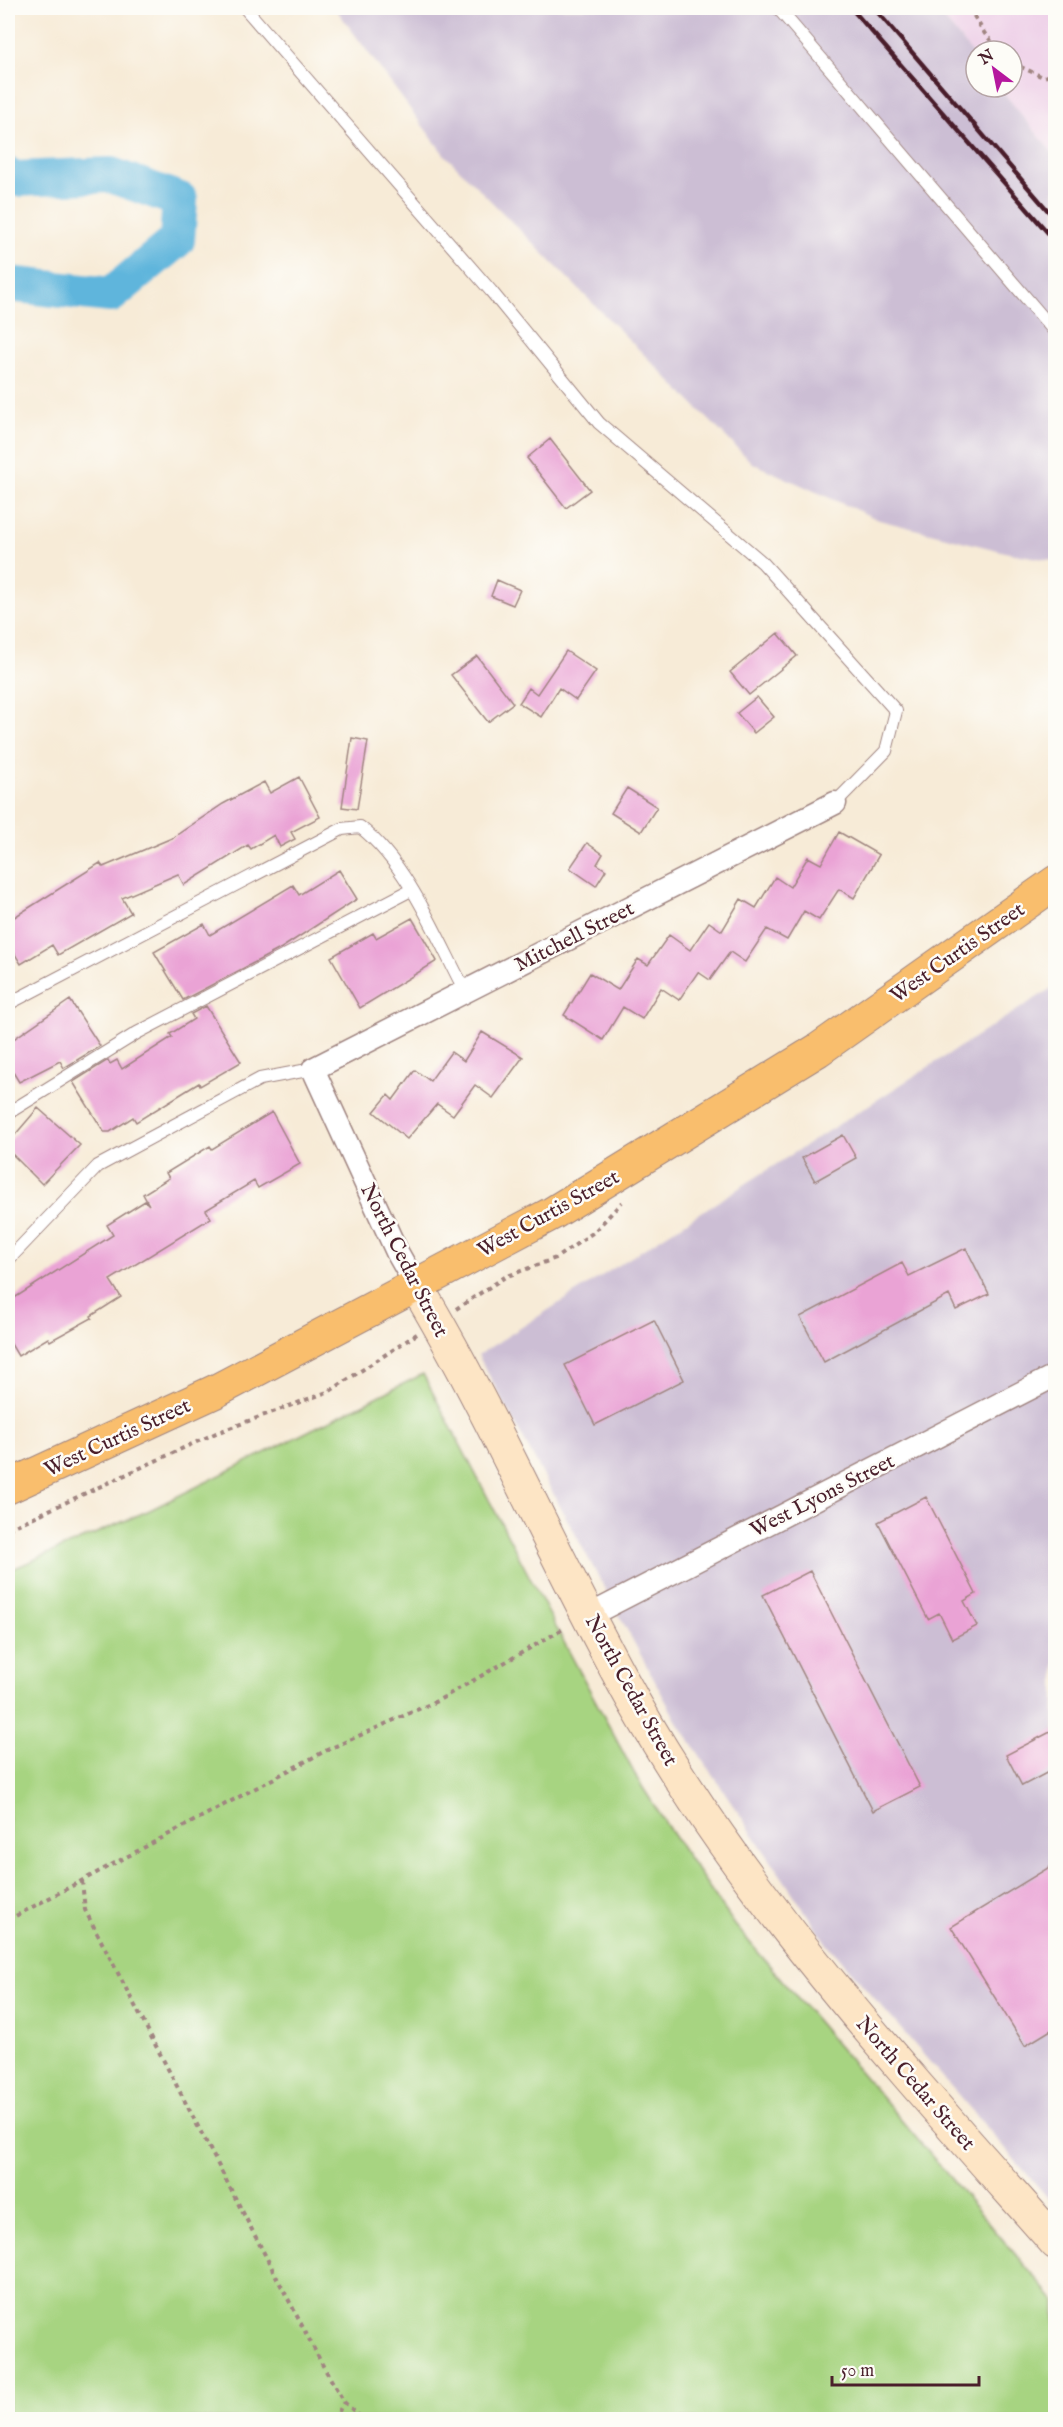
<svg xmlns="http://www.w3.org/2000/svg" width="1063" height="2427" font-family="'IM FELL English',serif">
	<rect width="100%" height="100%" fill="#fdfcf7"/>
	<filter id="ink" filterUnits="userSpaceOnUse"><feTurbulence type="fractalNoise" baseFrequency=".0167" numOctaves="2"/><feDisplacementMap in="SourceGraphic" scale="12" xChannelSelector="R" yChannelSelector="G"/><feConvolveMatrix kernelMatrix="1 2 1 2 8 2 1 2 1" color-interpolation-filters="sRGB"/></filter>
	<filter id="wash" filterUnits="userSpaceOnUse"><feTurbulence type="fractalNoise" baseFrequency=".008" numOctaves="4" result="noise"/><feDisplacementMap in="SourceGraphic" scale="24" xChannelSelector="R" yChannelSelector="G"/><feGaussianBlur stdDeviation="1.35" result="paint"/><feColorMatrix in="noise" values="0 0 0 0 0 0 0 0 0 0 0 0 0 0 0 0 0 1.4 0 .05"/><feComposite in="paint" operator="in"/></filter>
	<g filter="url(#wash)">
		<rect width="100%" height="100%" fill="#f7ebd7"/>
		<!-- built -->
		<path fill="#eed0e8" d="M935 8H1055V156L999 87H1012V51H976V58Z"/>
		<!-- industrial -->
		<path fill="#ccbed4" d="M335 8H935L976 58V87H999L1055 156V561L1009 553 879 520 752 463 443 153Z
			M1055 986V2206L827 1944 676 1720 478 1355Z"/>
		<!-- green -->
		<path fill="#a7d481" stroke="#787a56" stroke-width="1.5" d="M423 1374 558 1631 638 1780 673 1835 735 1925 1055 2301V2419H8V1571L150 1510Z"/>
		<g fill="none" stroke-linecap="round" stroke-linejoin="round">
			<!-- river -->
			<path stroke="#5fb5dc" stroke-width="36" d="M8 175 14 179 111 175 180 200 177 240 111 295 8 284"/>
		</g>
		<g id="blocks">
			<!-- building -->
			<path fill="#eaa3d5" d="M550 439 590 490 566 508 527 458Z
				M497 580 520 590 513 605 491 596Z
				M778 633 797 656 749 695 730 672Z
				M566 651 596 671 576 700 559 688 541 717 519 703 529 688 537 694Z
				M477 656 513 703 488 722 451 675Z
				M757 697 774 717 754 733 737 713Z
				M352 738 368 741 357 809 342 807Z
				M299 777 320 817 291 832 295 839 280 847 274 835 251 849 248 845 184 885 178 874 122 898 131 913 58 955 52 945 21 964 8 943V921L100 863 103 867 172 838 223 804 264 782 270 793Z
				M627 788 657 807 641 832 611 813Z
				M839 832 879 855 854 898 839 889 819 920 804 911 787 940 767 929 745 962 730 952 710 980 698 972 679 1000 661 988 642 1019 623 1007 603 1040 564 1015 590 973 618 990 638 959 648 965 669 935 690 950 709 922 722 931 741 899 756 908 775 877 790 887 808 857 821 864Z
				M587 843 603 854 597 864 606 870 596 886 570 868Z
				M339 870 357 899 280 949 183 1000 154 952 204 924 210 935 293 885 299 895Z
				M412 918 437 961 360 1008 331 957 373 933 376 938Z
				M70 1000 100 1046 64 1068 60 1061 19 1082 8 1064V1043Z
				M206 1006 241 1062 200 1086 199 1083 136 1122 133 1117 110 1132H104L73 1082 108 1060 110 1064 117 1060 122 1069 172 1037 170 1034 194 1019 191 1014Z
				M482 1032 523 1057 493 1098 475 1085 453 1115 437 1104 407 1139 374 1112 388 1095 393 1100 415 1070 430 1081 451 1052 464 1061Z
				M38 1108 80 1145 42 1184 8 1150V1143Z
				M272 1112 300 1164 258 1188 254 1181 206 1210 211 1218 110 1280 121 1297 91 1316 92 1318 50 1341 48 1338 18 1356 8 1339V1302L113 1235 107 1225 145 1201 149 1205 143 1194 169 1178 166 1173 210 1146 212 1149Z
				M843 1135 856 1158 815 1181 802 1158Z
				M966 1248 989 1294 956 1310 949 1295 824 1362 800 1317 902 1263 909 1276Z
				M654 1320 684 1380 595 1425 565 1365Z
				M926 1497 976 1594 964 1601 977 1626 952 1639 939 1613 928 1619 878 1522Z
				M810 1571 920 1787 873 1811 763 1595Z
				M1056 1729V1768L1022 1786 1006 1755Z
				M1056 1863V2027L1025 2046 951 1927Z"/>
		</g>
	</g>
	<g filter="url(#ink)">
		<use href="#blocks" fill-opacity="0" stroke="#a08581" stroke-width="1.5"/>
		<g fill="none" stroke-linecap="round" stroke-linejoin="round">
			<defs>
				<path id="lane" d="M245 8 491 291 599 423 763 563 896 711 886 751 835 803
					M778 8 1056 333
					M8 1004 342 829 360 827C408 864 437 938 465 991
					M8 1113 137 1033 411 890
					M8 1260 98 1166 260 1079 313 1069"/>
				<path id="street" d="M415 1284 397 1252 313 1069 835 803
					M590 1615 1056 1375"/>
				<path id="secondary" d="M415 1284C496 1419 557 1565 634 1702 747 1902 905 2072 1056 2243"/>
				<path id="primary" d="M8 1487 216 1391 553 1213 818 1050 1056 882"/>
			</defs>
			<!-- lane casing -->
			<use href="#lane" stroke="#a08581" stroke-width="14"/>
			<!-- street casing -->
			<use href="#street" stroke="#a08581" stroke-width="25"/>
			<!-- secondary casing -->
			<use href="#secondary" stroke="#a08581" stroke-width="35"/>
			<!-- primary casing -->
			<use href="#primary" stroke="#a08581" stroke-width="35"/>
			<!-- path -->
			<path stroke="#a08581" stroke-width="4" stroke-dasharray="4.5 4.5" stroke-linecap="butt" d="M969 8 985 34 1000 51
				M1012 63 1043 77 1056 74
				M456 1309 505 1277 556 1258 594 1232 622 1202
				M8 1529 216 1433 330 1391 417 1334
				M82 1881 85 1910 322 2364 344 2402 364 2420
				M8 1920 327 1750 439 1700 565 1628
				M334 2420 344 2402"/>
			<!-- lane -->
			<use href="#lane" stroke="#fff" stroke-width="12"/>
			<!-- street -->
			<use href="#street" stroke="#fff" stroke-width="22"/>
			<!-- secondary -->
			<use href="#secondary" stroke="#fde5c5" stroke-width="33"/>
			<!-- primary -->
			<use href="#primary" stroke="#f9be6d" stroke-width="33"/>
			<!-- rail -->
			<path stroke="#4a1f2b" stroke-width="4.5" d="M851 8 1056 242
				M874 8 1056 220"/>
		</g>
	</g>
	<g text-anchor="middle" stroke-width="5" stroke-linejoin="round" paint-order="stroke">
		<!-- street labels -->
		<g font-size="21" fill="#4a1f2b" stroke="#fdfcf7">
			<text transform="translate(574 936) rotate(-27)" y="7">Mitchell Street</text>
			<text transform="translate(957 952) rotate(-35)" y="7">West Curtis Street</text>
			<text transform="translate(548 1213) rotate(-29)" y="7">West Curtis Street</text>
			<text transform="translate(405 1260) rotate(63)" y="7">North Cedar Street</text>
			<text transform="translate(117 1437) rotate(-25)" y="7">West Curtis Street</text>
			<text transform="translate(822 1495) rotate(-27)" y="7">West Lyons Street</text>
			<text transform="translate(632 1690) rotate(61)" y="7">North Cedar Street</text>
			<text transform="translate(916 2083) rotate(49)" y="7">North Cedar Street</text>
		</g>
	</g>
	<!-- margin -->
	<rect width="1063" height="2427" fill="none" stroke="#fdfcf7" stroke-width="30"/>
	<!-- north arrow -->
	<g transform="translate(994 69) rotate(328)"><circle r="28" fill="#fdfcf7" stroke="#b5a4a5" stroke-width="1.5"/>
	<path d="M0-4.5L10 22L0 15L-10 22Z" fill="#b5179e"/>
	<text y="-9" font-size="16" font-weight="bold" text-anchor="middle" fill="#4a1f2b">N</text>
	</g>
	<!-- scale -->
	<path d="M832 2376v9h147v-9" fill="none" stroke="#4a1f2b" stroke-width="3"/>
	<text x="841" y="2376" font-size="18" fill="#4a1f2b" stroke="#fdfcf7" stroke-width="4.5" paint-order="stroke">50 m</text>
</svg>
